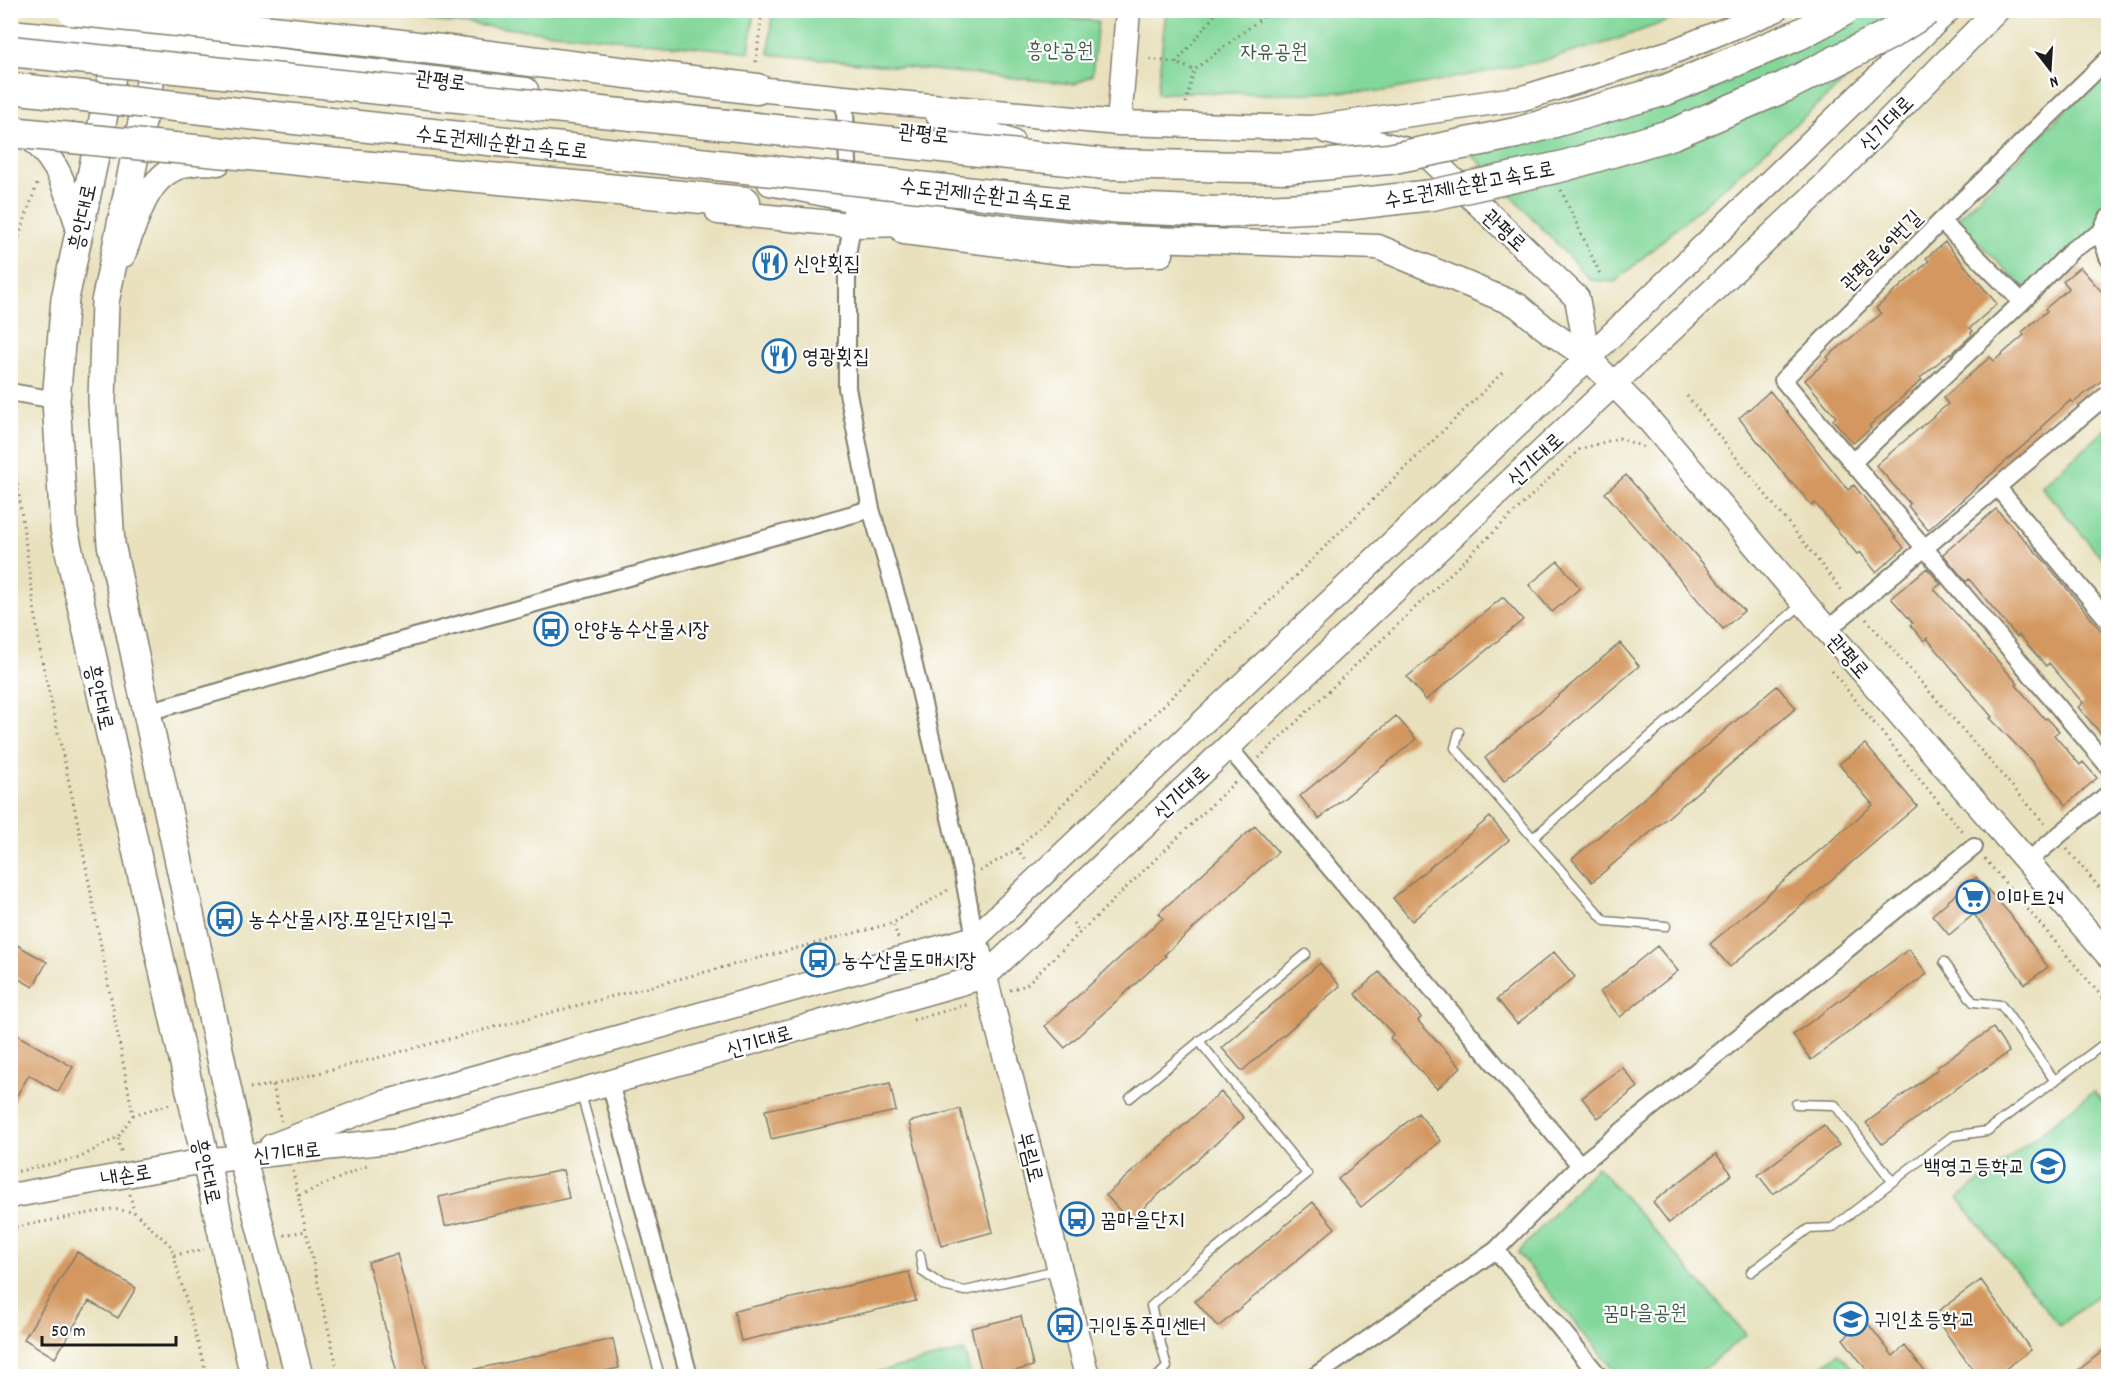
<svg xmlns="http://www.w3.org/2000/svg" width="2119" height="1387" font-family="Dekko,'Poor Story',sans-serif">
	<rect width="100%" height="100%" fill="#fff"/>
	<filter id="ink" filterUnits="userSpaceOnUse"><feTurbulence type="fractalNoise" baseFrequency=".0167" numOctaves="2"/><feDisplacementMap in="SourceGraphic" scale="12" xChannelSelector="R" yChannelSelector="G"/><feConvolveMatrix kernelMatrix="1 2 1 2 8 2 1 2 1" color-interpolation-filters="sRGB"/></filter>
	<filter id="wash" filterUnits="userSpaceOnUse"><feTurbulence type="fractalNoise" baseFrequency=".008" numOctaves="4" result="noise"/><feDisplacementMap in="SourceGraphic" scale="24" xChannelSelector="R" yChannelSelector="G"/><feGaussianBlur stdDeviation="1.35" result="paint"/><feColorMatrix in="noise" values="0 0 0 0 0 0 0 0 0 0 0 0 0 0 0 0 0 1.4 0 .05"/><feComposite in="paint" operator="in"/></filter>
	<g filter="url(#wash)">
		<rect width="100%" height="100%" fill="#e9e1be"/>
		<!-- green -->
		<path fill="#82d79a" stroke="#4f7a5b" stroke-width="1.5" d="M329 11 754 10V11L749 52Z
			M992 11 1098 21 1092 75 1075 84 769 54 772 11Z
			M1166 11V10L1695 11 1609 42 1538 62 1384 91 1268 94 1188 92 1157 94Z
			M1858 11H1925L1615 282 1591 280 1464 146Z
			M2108 68V203L2096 230 2025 289 1956 220Z
			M2108 428V565L2041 486Z
			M2094 1091 2108 1110V1287L2059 1326 1958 1198Z
			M1597 1166 1746 1334 1696 1376H1618L1518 1253Z
			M964 1351 971 1376H860Z
			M1839 1353 1859 1376H1810Z"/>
		<g id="blocks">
			<!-- building -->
			<path fill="#d3975f" d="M1945 242 1997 304 1970 328 1973 331 1971 333 1972 335 1951 354 1950 353 1920 378 1922 380 1869 426 1871 428 1853 443 1833 420 1836 417 1805 380 1829 359 1827 357 1881 314 1876 308 1929 261 1926 258Z
				M2080 267 2109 300V375L2073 403 2071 400 2041 427 2042 429 1928 530 1908 506 1910 504 1876 465 1948 404 1943 398 1990 357 1994 361 2024 335 2022 332 2047 311 2045 309 2069 288 2063 281Z
				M1770 391 1848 490 1854 485 1904 548 1876 572 1860 552 1857 554 1815 503 1812 506 1793 483 1792 484 1739 418Z
				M1626 475 1744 611 1723 629 1605 493Z
				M1996 509 2045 562 2109 640V743L2078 707 2083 703 2049 663 2046 666 2019 635 2017 637 1969 579 1966 582 1943 554Z
				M1558 561 1580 588 1552 612 1529 585Z
				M1927 568 1941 584 1934 589 2018 684 2016 685 2045 719 2047 718 2059 731 2054 735 2080 765 2083 762 2097 778 2066 805 2028 757 1990 718 1992 717 1927 638 1924 641 1910 625 1913 623 1891 598Z
				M1503 597 1523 620 1426 700 1407 677Z
				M1620 643 1639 666 1504 781 1485 758Z
				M1777 686 1796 708 1592 882 1572 859Z
				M1396 716 1416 739 1319 819 1300 796Z
				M1865 744 1917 806 1730 967 1710 944 1873 805 1839 764Z
				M1490 817 1509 840 1412 921 1393 898Z
				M1255 826 1278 852 1164 955 1166 956 1065 1048 1045 1026 1163 918 1159 913Z
				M1976 877 2010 914 2048 967 2025 984 1974 914 1949 935 1932 915Z
				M10 941 47 962 33 987 10 974Z
				M1657 946 1678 971 1620 1017 1600 992Z
				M1909 949 1927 974 1811 1060 1793 1035Z
				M1554 952 1575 977 1517 1024 1497 999Z
				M1320 963 1340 986 1242 1071 1222 1048Z
				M1379 972 1421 1017 1418 1021 1461 1067 1437 1089 1390 1038 1393 1034 1355 994Z
				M1993 1028 2009 1052 1943 1098 1882 1144 1866 1123 1938 1069 1937 1067Z
				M17 1035 73 1067 58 1092 29 1075 10 1107V1045Z
				M1622 1067 1638 1087 1598 1118 1582 1098Z
				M890 1083 896 1111 771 1139 765 1110Z
				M1221 1092 1244 1118 1129 1221 1106 1195Z
				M960 1109 993 1232 941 1246 909 1122Z
				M1418 1113 1441 1141 1361 1207 1338 1179Z
				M1824 1125 1839 1145 1773 1194 1758 1175Z
				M1716 1154 1732 1174 1669 1223 1653 1202Z
				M563 1170 569 1198 445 1226 439 1197Z
				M1313 1202 1335 1228 1218 1327 1195 1301Z
				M77 1252 136 1288 118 1318 89 1301 55 1358 24 1339Z
				M397 1254 429 1377H398L368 1262Z
				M909 1272 916 1301 741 1341 734 1311Z
				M1981 1280 2031 1350 1994 1377H1978L1933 1315Z
				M1021 1316 1033 1366 992 1377H983L971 1328Z
				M1866 1321 1893 1356 1905 1346 1929 1377H1872L1843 1339Z
				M613 1339 619 1368 578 1377H472L471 1370Z
				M2109 1346V1377H2070Z"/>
		</g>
	</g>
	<g filter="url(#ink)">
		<use href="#blocks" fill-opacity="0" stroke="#827e6d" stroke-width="1.5"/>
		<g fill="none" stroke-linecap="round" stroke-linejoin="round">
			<defs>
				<path id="lane" d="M1459 732 1455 748 1533 838
					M1666 926 1605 921 1533 838 1802 604
					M1944 962 1973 1002 2001 1005 2055 1081
					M581 1094 660 1376
					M1130 1098 1306 954
					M1796 1104 1835 1105 1892 1181
					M920 1255 923 1272 943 1286 965 1291 1057 1270
					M1751 1272 1808 1229 1832 1228 1952 1136 1987 1131 2108 1041
					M1158 1376 1167 1367 1151 1306 1192 1269 1307 1174 1199 1041"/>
				<path id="street" d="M2108 59 1941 221 1783 380 2108 766
					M844 98 852 225 847 255V388L871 509 902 615 963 873 975 938
					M2108 218 2100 233 2108 257
					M1941 221 2022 302
					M10 392 56 400
					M1852 463 2022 302 2073 249 2100 233
					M1997 487 2108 620
					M1827 630 2108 394
					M147 712 871 509
					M1229 748 1580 1165
					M2028 861 2108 794
					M610 1083 689 1376
					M1496 1250 1599 1376
					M1315 1376 1496 1250 1580 1165 1974 847"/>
				<path id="secondary" d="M10 32 157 46 526 90
					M740 85 757 89 844 98 1119 123 1312 128 1523 98 1672 52 1775 10
					M938 115 1012 142
					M1119 123 1128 10
					M21 130C60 160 64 185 79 229
					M1326 131 1415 152
					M1407 155 1426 154 1577 298 1588 358
					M770 183 968 223 1096 237 1378 247 1517 305 1546 329 1588 358 1649 420 1827 630 2108 955
					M718 212 852 225 923 224
					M904 232 1069 253 1121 255 1161 254
					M123 255C143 204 150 156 218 163
					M975 938 1087 1376
					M272 1146 384 1103 975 938 1588 358 1948 10
					M10 1196 204 1161 399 1140 580 1091 985 976 1825 185 1997 10"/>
				<path id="primary" d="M126 10 65 299 56 400 64 529 254 1376
					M165 10 105 302 102 401 111 544 242 1157 299 1376"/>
				<path id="highway" d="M385 43 757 89
					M371 167 745 202"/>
			</defs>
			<!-- lane casing -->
			<use href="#lane" stroke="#827e6d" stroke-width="11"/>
			<!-- street casing -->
			<use href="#street" stroke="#827e6d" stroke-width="20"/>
			<!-- secondary casing -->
			<use href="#secondary" stroke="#827e6d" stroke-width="27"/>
			<!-- primary casing -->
			<use href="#primary" stroke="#827e6d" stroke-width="30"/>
			<!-- highway casing -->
			<use href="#highway" stroke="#827e6d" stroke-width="33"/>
			<!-- path -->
			<path stroke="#827e6d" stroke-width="3" stroke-dasharray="1.5 4.5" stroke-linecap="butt" d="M912 10 941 15
				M1150 59 1176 63 1194 70
				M756 62 762 10
				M1176 63 1219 10
				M1186 103 1194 70 1272 10
				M1561 190 1601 276
				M10 308 15 248 38 181
				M1687 396 1844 593
				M10 430 41 656 76 814 133 1115 118 1137 79 1158 10 1173
				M1866 619 2045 824
				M1832 671 1964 834
				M1259 758 1580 449 1619 438 1644 447
				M1017 849 1504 371
				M2067 849 2108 898
				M1985 859 2108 1004
				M980 871 1017 849 1027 862
				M1073 923 1080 933
				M898 938 893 923 948 890
				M1010 990 1026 985 1235 782
				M913 1020 970 1004
				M273 1085 281 1121
				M250 1088 273 1085 893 923
				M133 1115 170 1104
				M118 1138 122 1155
				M293 1171 298 1196
				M130 1194 134 1212
				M10 1228 112 1209 134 1212 171 1246 207 1376
				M284 1235 306 1231
				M174 1255 204 1250
				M339 1376 298 1196 369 1165
				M1562 1376 1572 1369"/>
			<!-- lane -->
			<use href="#lane" stroke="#fff" stroke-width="8"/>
			<!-- street -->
			<use href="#street" stroke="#fff" stroke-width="16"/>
			<!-- secondary -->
			<use href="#secondary" stroke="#fff" stroke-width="24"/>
			<!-- primary -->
			<use href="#primary" stroke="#fff" stroke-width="27"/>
			<!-- highway -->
			<use href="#highway" stroke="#fff" stroke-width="30"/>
			<defs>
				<path id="highway-bridge" d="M72 10 385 43
					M10 51 1106 164 1285 168 1389 159 1516 133 1666 90 1798 35 1845 10
					M10 88 1103 207 1217 212 1327 207 1432 195 1564 166 1673 134 1784 87 1888 35 1928 10
					M10 132 371 167"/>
			</defs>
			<!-- highway-bridge casing -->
			<use href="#highway-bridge" stroke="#827e6d" stroke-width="33" stroke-linecap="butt"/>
			<!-- highway-bridge -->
			<use href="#highway-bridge" stroke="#fff" stroke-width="30"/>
		</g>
	</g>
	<!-- icons -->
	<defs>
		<symbol id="restaurant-ring" viewBox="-11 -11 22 22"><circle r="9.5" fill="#fff" stroke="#1f6fb2" stroke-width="1.5"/><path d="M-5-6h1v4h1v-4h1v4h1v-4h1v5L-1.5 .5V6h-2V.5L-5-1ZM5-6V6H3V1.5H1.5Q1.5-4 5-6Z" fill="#1f6fb2"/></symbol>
		<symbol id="bus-ring" viewBox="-11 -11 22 22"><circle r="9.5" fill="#fff" stroke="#1f6fb2" stroke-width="1.5"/><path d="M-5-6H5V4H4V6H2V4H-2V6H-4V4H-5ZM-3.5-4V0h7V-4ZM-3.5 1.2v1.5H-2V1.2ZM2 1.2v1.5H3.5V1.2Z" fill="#1f6fb2"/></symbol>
		<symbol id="supermarket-ring" viewBox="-11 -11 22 22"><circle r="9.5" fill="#fff" stroke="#1f6fb2" stroke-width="1.5"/><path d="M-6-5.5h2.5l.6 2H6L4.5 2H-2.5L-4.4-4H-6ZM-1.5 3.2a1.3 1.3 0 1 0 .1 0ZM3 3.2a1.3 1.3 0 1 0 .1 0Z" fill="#1f6fb2"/></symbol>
		<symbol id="school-ring" viewBox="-11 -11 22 22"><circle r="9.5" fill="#fff" stroke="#1f6fb2" stroke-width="1.5"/><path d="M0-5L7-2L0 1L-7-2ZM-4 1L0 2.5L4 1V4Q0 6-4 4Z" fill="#1f6fb2"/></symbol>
	</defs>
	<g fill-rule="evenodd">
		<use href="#restaurant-ring" x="751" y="244" width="38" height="38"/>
		<use href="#restaurant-ring" x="760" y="337" width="38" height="38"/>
		<use href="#bus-ring" x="532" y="610" width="38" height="38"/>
		<use href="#supermarket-ring" x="1954" y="878" width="38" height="38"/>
		<use href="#bus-ring" x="206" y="900" width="38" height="38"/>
		<use href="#bus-ring" x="799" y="941" width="38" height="38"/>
		<use href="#school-ring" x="2029" y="1147" width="38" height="38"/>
		<use href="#bus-ring" x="1058" y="1200" width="38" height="38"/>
		<use href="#school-ring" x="1832" y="1300" width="38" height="38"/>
		<use href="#bus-ring" x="1046" y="1306" width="38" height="38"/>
	</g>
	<g text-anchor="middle" stroke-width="4.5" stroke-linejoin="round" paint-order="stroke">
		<!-- park labels -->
		<g font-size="21" fill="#405d48" stroke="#fff">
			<text x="1060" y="57">흥안공원</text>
			<text x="1274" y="58">자유공원</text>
			<text x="1645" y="1319">꿈마을공원</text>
		</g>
		<!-- street labels -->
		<g font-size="21" fill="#1c1c1c" stroke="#fff">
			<text transform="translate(441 80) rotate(7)" y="7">관평로</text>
			<text transform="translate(1886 123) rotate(-46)" y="7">신기대로</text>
			<text transform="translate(924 133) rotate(6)" y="7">관평로</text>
			<text transform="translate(502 142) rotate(6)" y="7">수도권제1순환고속도로</text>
			<text transform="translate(1469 184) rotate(-11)" y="7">수도권제1순환고속도로</text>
			<text transform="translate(986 194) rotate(6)" y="7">수도권제1순환고속도로</text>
			<text transform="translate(82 217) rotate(-78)" y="7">흥안대로</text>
			<text transform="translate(1505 230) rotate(43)" y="7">관평로</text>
			<text transform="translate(1881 250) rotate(-45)" y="7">관평로69번길</text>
			<text transform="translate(1535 459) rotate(-43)" y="7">신기대로</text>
			<text transform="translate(1849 656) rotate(49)" y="7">관평로</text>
			<text transform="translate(100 697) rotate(77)" y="7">흥안대로</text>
			<text transform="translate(1181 792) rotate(-43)" y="7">신기대로</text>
			<text transform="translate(759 1041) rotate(-16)" y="7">신기대로</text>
			<text transform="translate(287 1152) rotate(-6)" y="7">신기대로</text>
			<text transform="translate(1031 1157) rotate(76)" y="7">부림로</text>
			<text transform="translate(207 1171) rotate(77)" y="7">흥안대로</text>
			<text transform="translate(126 1175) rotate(-10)" y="7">내손로</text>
		</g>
		<!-- poi labels -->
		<g font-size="21" fill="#1c1c1c" stroke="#fff" text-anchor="start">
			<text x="793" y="270">신안횟집</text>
			<text x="802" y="363">영광횟집</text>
			<text x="574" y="636">안양농수산물시장</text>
			<text x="1996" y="904">이마트24</text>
			<text x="248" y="926">농수산물시장.포일단지입구</text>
			<text x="841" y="967">농수산물도매시장</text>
			<text x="2025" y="1173" text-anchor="end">백영고등학교</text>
			<text x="1100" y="1226">꿈마을단지</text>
			<text x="1874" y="1326">귀인초등학교</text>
			<text x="1088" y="1332">귀인동주민센터</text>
		</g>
	</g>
	<!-- margin -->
	<rect width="2119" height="1387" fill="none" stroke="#fff" stroke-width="36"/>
	<!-- north arrow -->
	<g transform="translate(2050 69) rotate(163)" stroke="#ffffff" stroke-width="4.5" paint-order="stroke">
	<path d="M0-4.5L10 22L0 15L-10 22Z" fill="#1c1c1c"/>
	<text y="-9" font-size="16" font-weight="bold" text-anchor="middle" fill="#1c1c1c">N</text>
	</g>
	<!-- scale -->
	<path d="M42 1336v9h134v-9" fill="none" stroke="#1c1c1c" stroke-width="3"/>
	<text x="51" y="1336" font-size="18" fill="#1c1c1c" stroke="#ffffff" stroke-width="4.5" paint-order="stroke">50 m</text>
</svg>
